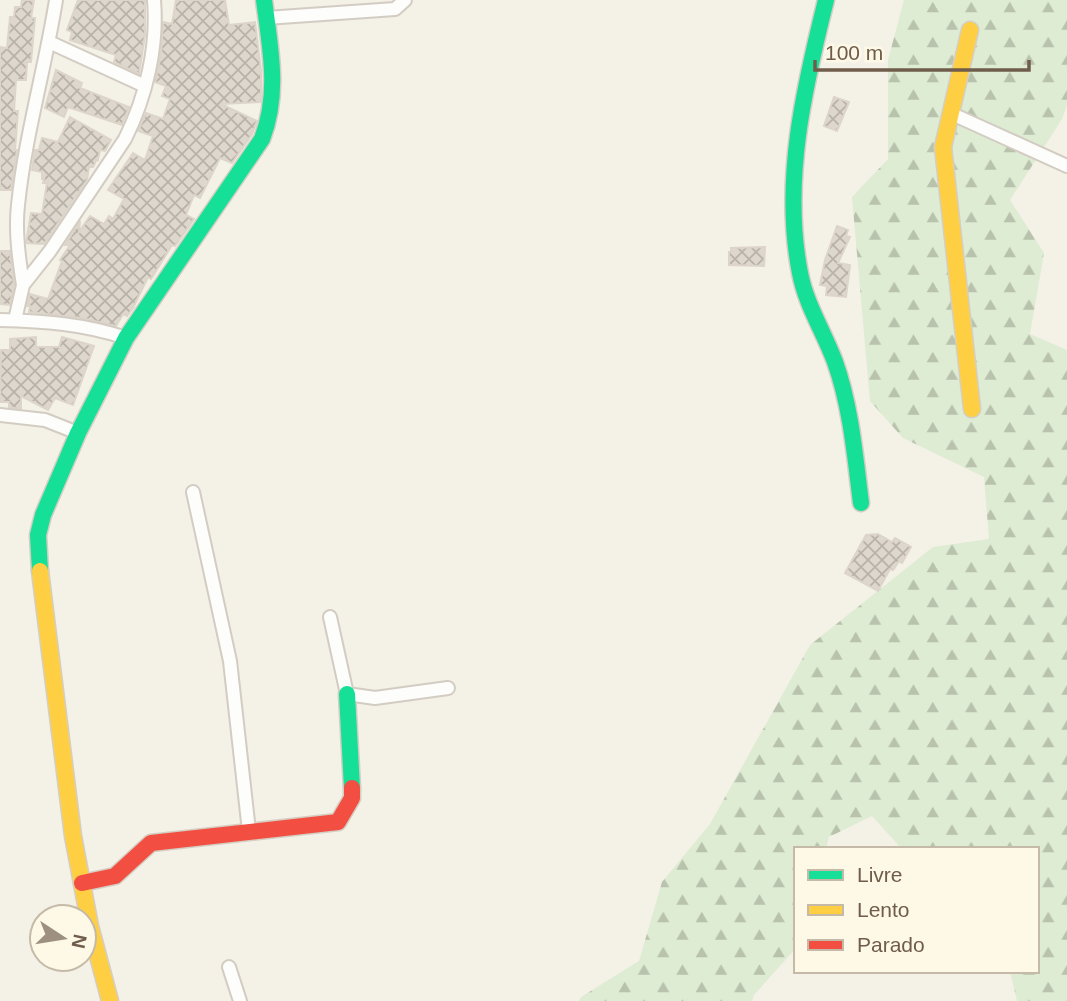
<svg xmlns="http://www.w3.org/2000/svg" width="1067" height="1001" font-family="Arial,sans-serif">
	<defs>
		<pattern id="forest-firs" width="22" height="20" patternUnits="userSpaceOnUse" patternTransform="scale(1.75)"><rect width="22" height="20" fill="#ddecd2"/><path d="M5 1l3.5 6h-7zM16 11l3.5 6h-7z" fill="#b8c2ac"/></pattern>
		<pattern id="building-cross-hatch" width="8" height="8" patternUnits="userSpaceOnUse" patternTransform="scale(1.75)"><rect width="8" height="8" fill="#ddd7cd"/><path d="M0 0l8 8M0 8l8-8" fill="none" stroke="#b8b2a8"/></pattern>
	</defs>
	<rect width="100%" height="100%" fill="#f4f1e7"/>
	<!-- forest -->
	<path fill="url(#forest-firs)" d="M904 0H1067V105L1062 119 1010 200 1044 253 1030 334 1067 350V1001H1017L1010 971H1037V849H902L872 816 829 837 826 849H796V948L754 995 752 1001H579L581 997 639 961 662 882 710 824 810 645 933 547 989 539 984 477 903 438 870 401 852 197 888 159V60Z"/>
	<!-- building -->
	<path fill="url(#building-cross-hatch)" stroke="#ddd5ca" stroke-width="2" d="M22 0H34L31 18H35L31 62H27L26 80H16L14 111H18L15 150H17L11 190H0V47L7 48 10 17H14L15 7H21Z
		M78 0H145V35L139 74 114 62 116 55 70 40 72 32 67 30Z
		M176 0H225L229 25 255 22 261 71V102L221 104 257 121 252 134 232 163 220 158 200 198 194 195 186 215 194 219 175 246 172 245 151 279 148 277 133 308 127 316 123 314 116 326 81 318 29 312 30 306H27L30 294 48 299 62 261 60 260 70 245H65L80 221 79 232 90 216 104 224 109 216 113 219 124 199 108 190 133 153 145 160 153 136 138 131 146 113 163 119 170 99 162 96 166 86 155 82 161 55 163 22 172 24Z
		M56 70 82 83 80 88 129 107 122 125 68 107 64 117 45 108Z
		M834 97 849 102 837 131 824 126Z
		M70 117 111 140 105 151 100 150 98 160 97 159 93 167H89L87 180 44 244 26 243 31 213 42 214 47 183H43L44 179H42V172L32 170 35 150H39L42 138 58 142Z
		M837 226 848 230 846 236 850 237 838 263 850 265 846 297 826 295 827 286 820 285 825 260Z
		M765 247 764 266 729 265V252H731V248Z
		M0 251H10L14 285 10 305 0 304Z
		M36 337V347H59L62 337 94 346 73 405 55 398 48 410 21 396V409L9 407V402H0L1 350H10V339Z
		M878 534 892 542 895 538 911 547 902 563 899 561 893 570 890 569 878 591 845 573 866 535Z"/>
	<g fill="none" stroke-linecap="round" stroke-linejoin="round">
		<defs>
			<path id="street" d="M266 18 395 9 405 0
				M49 42 145 86
				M950 113 1067 166
				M23 285C19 259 15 231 18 205 25 136 45 69 56 0
				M0 320C43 321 85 324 126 338
				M15 320 23 285 50 251 125 139C146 97 158 47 154 0
				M0 415 45 420 78 433
				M193 492 230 661 249 831
				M330 617 347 694 375 698 448 688
				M229 967 240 1001"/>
			<path id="fast" d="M826 0C804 88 782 182 800 273 806 305 824 332 835 362 851 407 855 456 861 503
				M40 571 38 535 43 515 78 433 126 338 262 139C280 93 270 47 264 0
				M347 694 352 788"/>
			<path id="slow" d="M970 30 943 147 972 409
				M40 571 73 836 90 926 110 1001"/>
			<path id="jam" d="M82 883 115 876 151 843 338 822 352 798V788"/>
		</defs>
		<!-- street casing -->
		<use href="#street" stroke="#d3ccc3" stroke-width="16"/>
		<!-- fast casing -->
		<use href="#fast" stroke="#d5cec3" stroke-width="19"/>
		<!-- slow casing -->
		<use href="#slow" stroke="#d5cec3" stroke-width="19"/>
		<!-- jam casing -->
		<use href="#jam" stroke="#d5cec3" stroke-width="19"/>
		<!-- street -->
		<use href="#street" stroke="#fdfdfb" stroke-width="12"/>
		<!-- fast -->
		<use href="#fast" stroke="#16e098" stroke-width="16"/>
		<!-- slow -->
		<use href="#slow" stroke="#ffcf43" stroke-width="16"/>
		<!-- jam -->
		<use href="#jam" stroke="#f24e42" stroke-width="16"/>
	</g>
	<!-- legend -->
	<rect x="794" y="847" width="245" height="126" fill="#fef8e7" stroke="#c5baa8" stroke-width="2"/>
	<rect x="808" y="870" width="35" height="10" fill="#16e098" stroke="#c5baa8" stroke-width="2"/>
	<text x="857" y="882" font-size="21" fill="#705c4a">Livre</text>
	<rect x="808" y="905" width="35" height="10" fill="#ffcf43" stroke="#c5baa8" stroke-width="2"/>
	<text x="857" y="917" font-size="21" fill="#705c4a">Lento</text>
	<rect x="808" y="940" width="35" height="10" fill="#f24e42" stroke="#c5baa8" stroke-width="2"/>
	<text x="857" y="952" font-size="21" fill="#705c4a">Parado</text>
	<!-- north arrow -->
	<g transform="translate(63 938) rotate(102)"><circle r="33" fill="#fef8e7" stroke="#c5baa8" stroke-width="2"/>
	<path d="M0-5L12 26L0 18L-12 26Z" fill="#9e9081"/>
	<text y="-10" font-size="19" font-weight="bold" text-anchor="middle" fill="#705c4a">N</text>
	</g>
	<!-- scale -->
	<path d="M815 60v10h214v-10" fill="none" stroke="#705c4a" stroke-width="3.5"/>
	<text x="825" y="60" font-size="21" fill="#705c4a" stroke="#fef8e7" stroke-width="5" paint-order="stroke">100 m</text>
</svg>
